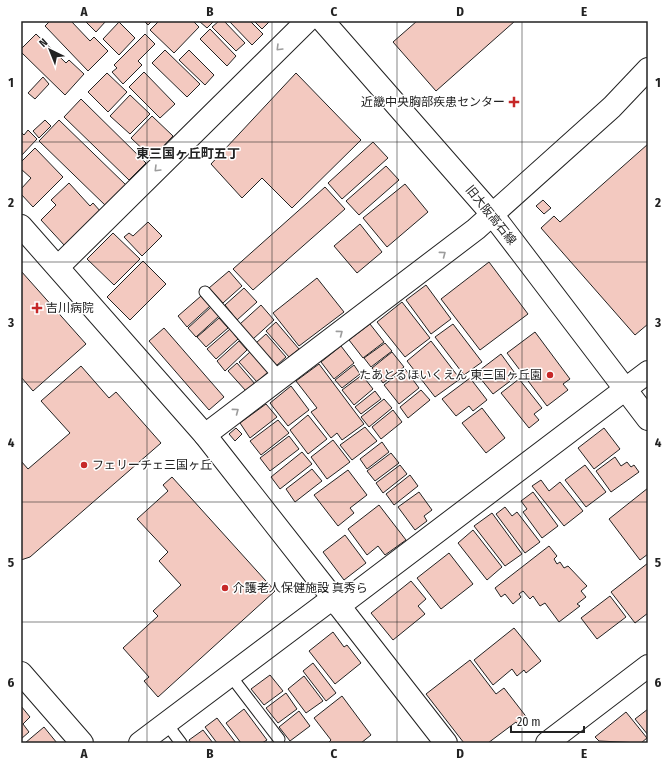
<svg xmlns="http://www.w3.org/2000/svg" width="669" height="764" font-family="'Fira Sans Condensed','Noto Sans JP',sans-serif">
	<rect width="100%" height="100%" fill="#fff"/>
	<!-- building -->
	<path fill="#f3c9c0" stroke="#222" d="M50 21H71L90 41 94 37 108 51 88 71 45 26Z
		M85 21H106L96 32Z
		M144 21H152L148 25Z
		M159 21H193L199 27 174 53 150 30Z
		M199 21H214L207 28Z
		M219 21H224L245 43 236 51 212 27Z
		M229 21H250L263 34 252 45Z
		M254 21H270L262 29Z
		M417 21H515L436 91 393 42Z
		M119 22 135 38 119 55 103 39Z
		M210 29 236 56 227 66 200 39Z
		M36 34 66 63 69 60 84 74 65 95 21 52V49Z
		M145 34 155 44 138 61 142 65 123 84 112 72 117 68 114 65Z
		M165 50 200 84 187 97 152 63Z
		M189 50 214 75 205 85 179 60Z
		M144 72 175 104 160 118 129 87Z
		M107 73 127 92 108 112 88 92Z
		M296 73 361 140 292 208 262 178 242 198 211 164Z
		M43 77 49 84 35 99 28 93Z
		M130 95 150 114 130 134 110 116Z
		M81 99 146 163 129 180 64 117Z
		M152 116 173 136 152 158 131 138Z
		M45 120 51 126 39 138 33 131Z
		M59 120 127 186 107 207 39 141Z
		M28 130 37 139 21 156V132L24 135Z
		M373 142 388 158 342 199 328 183Z
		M648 144V324L635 335 541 228 554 216 560 222Z
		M35 148 63 177 33 207 21 194V189L31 178 21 169V162Z
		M386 166 399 180 359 215 346 201Z
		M69 183 90 206 93 203 101 212 65 246 41 220 56 205 51 200Z
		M405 184 428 212 387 247 363 218Z
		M325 187 345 209 253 290 233 269Z
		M543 200 551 208 544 214 536 206Z
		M148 222 162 236 142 256 124 237 129 233 133 236Z
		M360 224 382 252 357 273 334 246Z
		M113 233 140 259 114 285 87 259Z
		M143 261 166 284 130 320 107 297Z
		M489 262 528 314 480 350 441 299Z
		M21 271 86 344 33 391 21 377Z
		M229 271 242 286 223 303 209 288Z
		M317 278 344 312 299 346 273 313Z
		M426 285 451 319 431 334 406 300Z
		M244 288 257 302 237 320 225 305Z
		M201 296 210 306 187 327 178 316Z
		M402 302 430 338 405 357 377 322Z
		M261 305 274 320 253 339 240 324Z
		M211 307 219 316 196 337 188 328Z
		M219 318 228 328 206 347 197 337Z
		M276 322 299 349 289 357 266 331Z
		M370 324 384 342 363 358 349 340Z
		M453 324 482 362 464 375 435 337Z
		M164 328 224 397 209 410 149 341Z
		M230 329 238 339 216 359 207 349Z
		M535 332 570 379 563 384 568 390 547 406 507 353Z
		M266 334 286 357 276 366 256 343Z
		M239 341 247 350 225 371 217 361Z
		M431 341 460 379 435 397 407 361Z
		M385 343 392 351 371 367 364 358Z
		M341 346 354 363 334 379 321 362Z
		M250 352 268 372 257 382 239 362Z
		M392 352 404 367 383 383 372 368Z
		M501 354 517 376 493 394 476 373Z
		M237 363 255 384 246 391 228 371Z
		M319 364 364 424 342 440 337 433 331 438 311 412 317 408 296 381Z
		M354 365 360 374 342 388 335 380Z
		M81 366 109 398 116 392 161 443 30 557 21 560V461L28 469 70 433 41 401Z
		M405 369 419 388 399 404 384 385Z
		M362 375 373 389 354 405 342 390Z
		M470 378 487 400 473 411 469 406 456 416 442 399Z
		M519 379 542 408 534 414 539 420 529 428 501 393Z
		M291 386 309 410 288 426 270 403Z
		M421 390 430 400 408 418 400 407Z
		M375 391 381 399 361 414 355 407Z
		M384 399 392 408 369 427 361 417Z
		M266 404 277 417 250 438 240 423Z
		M482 408 505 438 486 453 462 423Z
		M393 410 402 422 381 439 372 427Z
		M308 415 327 439 308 454 290 430Z
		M278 420 289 433 261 455 250 441Z
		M365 427 377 441 352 460 340 445Z
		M236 428 242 434 235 441 229 434Z
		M604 428 620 449 594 469 578 448Z
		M289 436 299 449 270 471 260 458Z
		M333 440 350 462 327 479 311 457Z
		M382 442 389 452 367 469 360 459Z
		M302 452 312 464 280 489 271 477Z
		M391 453 399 463 375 481 367 471Z
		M615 457 621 466 627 462 631 467 634 465 639 472 611 492 596 471Z
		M400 465 407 474 383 493 376 483Z
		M585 465 606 492 586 507 565 480Z
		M312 469 322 481 295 502 286 489Z
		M348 470 367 495 350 508 354 513 338 526 314 495Z
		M410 475 418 486 394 505 386 494Z
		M172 477 275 591 158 697 144 681 149 677 123 648 158 616 153 611 181 585 159 561 168 552 137 519 168 491 163 485Z
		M541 480 549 491 560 482 583 511 564 526 532 486Z
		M648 488V554L640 560 609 519Z
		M419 492 432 510 424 516 427 521 415 530 398 507Z
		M533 492 558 526 542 538 523 512 527 509 521 501Z
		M379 505 406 540 385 555 378 546 367 555 348 529Z
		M505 507 512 516 517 512 540 542 525 553 496 514Z
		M492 513 522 554 505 566 474 526Z
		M473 530 502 567 487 580 458 543Z
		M345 535 366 563 344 580 323 552Z
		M549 546 557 556 554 559 557 564 560 562 564 568 568 566 587 586 581 591 586 597 577 604 580 606 559 622 545 603 540 606 533 596 530 599 523 591 519 594 521 597 513 604 505 594 501 597 495 588Z
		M449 553 473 584 441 609 417 578Z
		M648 563V613L635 623 611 592Z
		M411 581 426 599 418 606 425 614 393 640 371 613Z
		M610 596 626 617 597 639 581 618Z
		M514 628 541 661 526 673 524 670 517 676 512 669 493 685 474 660Z
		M333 632 344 647 347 645 361 663 335 684 309 651Z
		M470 660 496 694 504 688 528 719 519 726 516 722 488 743H464L426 694Z
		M313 663 336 693 326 701 303 671Z
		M270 675 283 691 264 705 251 689Z
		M304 676 323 701 306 713 288 689Z
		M286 693 297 709 278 723 266 708Z
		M342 696 371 735 361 743H328L331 740 314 718Z
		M21 706 30 717 23 724 29 732 21 739Z
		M244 709 267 740 262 743H241L226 723Z
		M648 709V735L635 719Z
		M299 711 310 726 290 741 279 727Z
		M626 712 647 738 641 743 599 741 595 737Z
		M217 718 236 743H217L205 727Z
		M44 727 57 743H25Z
		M203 730 213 743H191L189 740Z"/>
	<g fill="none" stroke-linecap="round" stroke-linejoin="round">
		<defs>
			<path id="service" d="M205 292 280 378
				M230 675 279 739
				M166 723 181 743"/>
			<path id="minor" d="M58 267 307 21
				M205 435 476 229 612 107 648 69
				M333 598 446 743
				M339 606 648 372
				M21 673 82 743"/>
			<path id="tertiary" d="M21 226 205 435 333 598 140 743"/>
			<path id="primary" d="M323 21 492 214 648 419
				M547 743 648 666"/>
		</defs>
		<!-- service casing -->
		<use href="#service" stroke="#222" stroke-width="13"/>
		<!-- minor casing -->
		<use href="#minor" stroke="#222" stroke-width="24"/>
		<!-- tertiary casing -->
		<use href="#tertiary" stroke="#222" stroke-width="24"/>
		<!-- primary casing -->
		<use href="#primary" stroke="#222" stroke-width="24"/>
		<!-- service -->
		<use href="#service" stroke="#fff" stroke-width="11"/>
		<!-- minor -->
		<use href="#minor" stroke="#fff" stroke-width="22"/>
		<!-- tertiary -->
		<use href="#tertiary" stroke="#fff" stroke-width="22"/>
		<!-- primary -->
		<use href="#primary" stroke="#fff" stroke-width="22"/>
	</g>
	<!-- one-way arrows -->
	<defs><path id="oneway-chevron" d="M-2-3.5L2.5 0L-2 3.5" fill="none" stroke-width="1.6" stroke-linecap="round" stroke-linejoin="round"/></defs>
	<g stroke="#9c9c9c">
		<use href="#oneway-chevron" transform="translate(279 48) rotate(135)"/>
		<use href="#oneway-chevron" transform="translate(157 169) rotate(135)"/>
		<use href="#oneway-chevron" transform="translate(443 254) rotate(-37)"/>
		<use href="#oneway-chevron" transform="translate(340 333) rotate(-37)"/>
		<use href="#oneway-chevron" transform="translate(236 411) rotate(-37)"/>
	</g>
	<!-- grid -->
	<path fill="none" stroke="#222" stroke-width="1" stroke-opacity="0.55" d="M147 21V743M272 21V743M397 21V743M522 21V743M21 142H648M21 262H648M21 382H648M21 502H648M21 622H648"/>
	<!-- markers -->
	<g fill="#c62828" stroke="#fff" stroke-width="1.5">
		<path d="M512 96h4v4h4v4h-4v4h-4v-4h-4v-4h4z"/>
		<path d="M35 302h4v4h4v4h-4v4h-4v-4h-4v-4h4z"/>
		<circle cx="550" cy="375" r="4"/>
		<circle cx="84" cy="465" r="4"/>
		<circle cx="225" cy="588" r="4"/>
	</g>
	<g text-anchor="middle" stroke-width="3" stroke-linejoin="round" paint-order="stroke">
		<!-- poi labels -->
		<g font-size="12" fill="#222" stroke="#fff" text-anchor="start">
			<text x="505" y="106" text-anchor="end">近畿中央胸部疾患センター</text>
			<text x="46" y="312">吉川病院</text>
			<text x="542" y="379" text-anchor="end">たあとるほいくえん 東三国ヶ丘園</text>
			<text x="92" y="469">フェリーチェ三国ヶ丘</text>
			<text x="233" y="592">介護老人保健施設 真秀ら</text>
		</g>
		<!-- street labels -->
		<g font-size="12" fill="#222" stroke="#fff">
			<text transform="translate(491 215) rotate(51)" y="4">旧大阪高石線</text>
		</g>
		<!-- neighbourhood labels -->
		<g font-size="13" font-weight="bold" fill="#222" stroke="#fff">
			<text x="188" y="158">東三国ヶ丘町五丁</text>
		</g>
	</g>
	<!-- border -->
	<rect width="669" height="764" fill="none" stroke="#ffffff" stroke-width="44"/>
	<!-- north arrow -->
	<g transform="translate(50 50) rotate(317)" stroke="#ffffff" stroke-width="3" paint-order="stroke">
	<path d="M0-3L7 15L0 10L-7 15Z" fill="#222222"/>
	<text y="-6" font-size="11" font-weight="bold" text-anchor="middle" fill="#222222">N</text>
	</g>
	<!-- scale -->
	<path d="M511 726v6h73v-6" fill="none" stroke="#222222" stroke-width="2"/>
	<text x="517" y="726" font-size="12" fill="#222222" stroke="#ffffff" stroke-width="3" paint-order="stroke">20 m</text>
	<rect x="22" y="22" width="625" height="720" fill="none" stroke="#222" stroke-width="1.5"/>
	<g font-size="13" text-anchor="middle" font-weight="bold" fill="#222">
		<text x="84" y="16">A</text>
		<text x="210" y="16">B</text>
		<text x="334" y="16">C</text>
		<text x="460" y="16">D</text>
		<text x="584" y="16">E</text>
		<text x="11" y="87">1</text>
		<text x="658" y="87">1</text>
		<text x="11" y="207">2</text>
		<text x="658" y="207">2</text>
		<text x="11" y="327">3</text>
		<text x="658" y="327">3</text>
		<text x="11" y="447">4</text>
		<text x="658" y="447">4</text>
		<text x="11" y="567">5</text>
		<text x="658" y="567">5</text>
		<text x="11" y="687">6</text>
		<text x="658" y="687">6</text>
		<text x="84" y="758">A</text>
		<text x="210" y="758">B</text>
		<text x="334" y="758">C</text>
		<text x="460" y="758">D</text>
		<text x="584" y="758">E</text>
	</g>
</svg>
